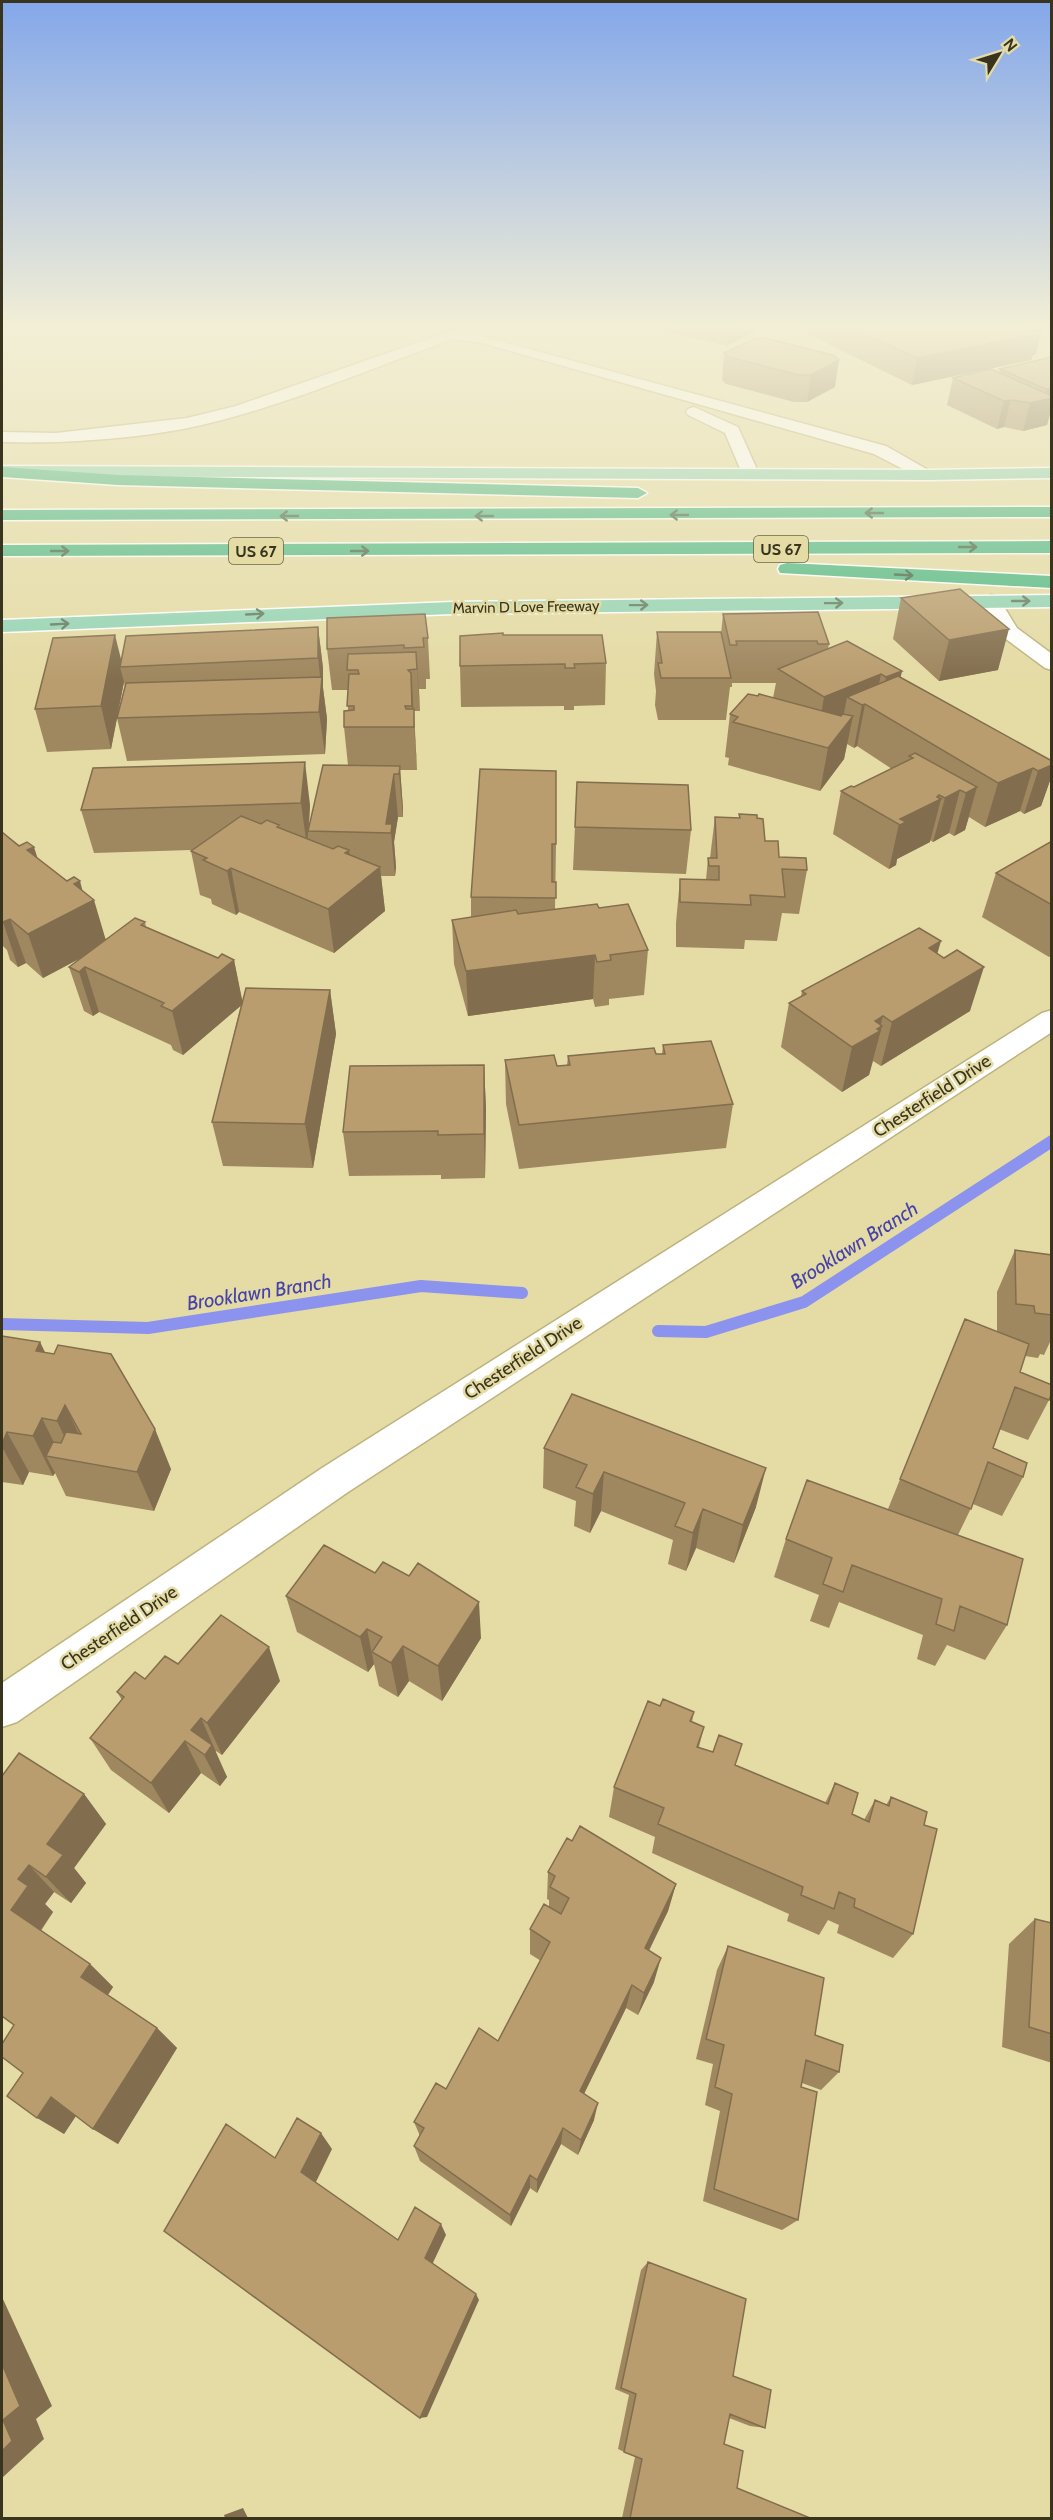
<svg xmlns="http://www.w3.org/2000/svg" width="1053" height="2520" font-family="Cabin,sans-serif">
	<rect width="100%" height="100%" fill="#e4dba5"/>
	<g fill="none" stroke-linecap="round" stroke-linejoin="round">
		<!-- stream -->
		<path stroke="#8c93ee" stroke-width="12" d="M2 1324 148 1328 421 1286 522 1293
			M658 1331 706 1332 804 1302 1052 1141"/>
		<defs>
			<path id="minor" d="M459 328H478L470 333 886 446 937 475 934 479H922L874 454 482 343 453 339C368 369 276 410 188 428 132 439 59 444 2 442V432L56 433 187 418 236 406Z
				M694 407 738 427 759 474 756 478H744L725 433 688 415 686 412 688 409Z
				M991 595 998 597 1017 628 1052 654V670L1045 668 1002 636 981 601Z
				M1052 1010V1032L348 1492 17 1722 2 1727V1683L322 1468 1042 1013Z"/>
			<path id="major" d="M2 466 928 470 1052 468V478L928 480 2 476Z
				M1052 595V607L452 614 2 632V620L452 602Z"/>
			<path id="highway" d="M2 467 118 475 638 488 647 493 638 498 118 485 2 477Z
				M1052 507V517L2 520V510Z
				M1052 541V553L2 556V545Z
				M787 563 1052 576V588L780 573 778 569 780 565Z"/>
		</defs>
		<!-- minor casing -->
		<use href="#minor" stroke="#bdb37f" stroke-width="3"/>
		<!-- major casing -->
		<use href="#major" stroke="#fff" stroke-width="3"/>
		<!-- highway casing -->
		<use href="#highway" stroke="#fff" stroke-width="3"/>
		<!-- minor -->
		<use href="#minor" fill="#fff" fill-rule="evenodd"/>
		<!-- major -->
		<use href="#major" fill="#95d4b5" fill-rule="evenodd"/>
		<!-- highway -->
		<use href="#highway" fill="#4fb884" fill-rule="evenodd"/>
	</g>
	<!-- wall -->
	<path fill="#9f875f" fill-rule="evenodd" d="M666 328H761L727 346 665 332Z
		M809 328H1042L1036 354 1033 355 1031 360 912 385 808 334Z
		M756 338 835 387 807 402H794L726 384 722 380 724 353Z
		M1052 357V414H1050L1047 425 1023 431 1004 427 997 429 947 405 953 378 999 373 1000 369Z
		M901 598 998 670 939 681 893 639Z
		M723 614 829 644 828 649 902 671 900 677 1052 761V775L1041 806 1024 814 1020 811 985 827 969 817 965 830 954 836 949 833 933 842 930 840V842L897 859 896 865 889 869 833 834 841 791 854 787 892 769 857 746 854 748 847 744 844 759 820 791 728 765 729 758 725 757 730 714 758 696 773 698 776 683H732V687H730L726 720H658L655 705 656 691 654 674 657 632 721 634Z
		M318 627 323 668V688L327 719 325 754 127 761 117 718 111 749 47 752 35 709 121 662ZM124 682 125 687 117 716Z
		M503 635 606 663 605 705 574 706V710H564V706L461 707 460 666Z
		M428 638 430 679H426V689H419L420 711H414L417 770H400L403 809V817H398L394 842 396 867 395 876H381L385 911 334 953 239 912 236 915 212 904 211 899 200 895 191 851V850L94 853 81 810 93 768 310 805 309 828 348 765 344 727 348 710V690H332L327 649Z
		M480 769 556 844 555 909 599 908 648 950 644 995 609 999V1005L595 1007 593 999 468 1016 454 964 452 920 471 917V897Z
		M577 782 691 830 686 874 573 870Z
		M739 814 779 857 807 870 799 914 782 913 777 941 745 940 744 949 676 947V923L680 879 706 880 708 858H710L715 817 739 818Z
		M2 832 67 881 82 891 106 940 145 922 146 927 218 958 234 960 242 1001 330 990 336 1034 313 1168 223 1166 212 1122 241 1005 183 1055 173 1050 171 1045 99 1012 93 1016 84 1011 69 967 81 958 43 978 26 963 18 967 10 960 7 950 2 945Z
		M1051 839 1052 955 1049 957 982 917 996 873 1050 842Z
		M937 954 970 1011 881 1066 873 1061 869 1075 842 1092 781 1047 789 1003 801 996 802 991Z
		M663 1045 733 1104 726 1148 519 1169 506 1104 505 1060 557 1066 567 1065 568 1056 662 1054Z
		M484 1065 486 1109 485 1178 441 1179V1175L349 1176 343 1132Z
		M1015 1250 1052 1255V1342H1050L1044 1355 1040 1354 1038 1358 1025 1356 1020 1372 1049 1400 1028 1440 999 1429 993 1448 1023 1477 1002 1516 973 1504 958 1535 1007 1625 985 1660 947 1645 935 1666 917 1659 923 1635 839 1602 829 1628 810 1621 819 1595 774 1577 786 1539 888 1509 965 1319 997 1332V1292Z
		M2 1336 40 1342 45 1352 171 1469 154 1511 66 1496 55 1473 53 1476 29 1472 23 1485 2 1482Z
		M544 1448 756 1507 734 1563 696 1548 686 1571 668 1564 673 1540 601 1511 590 1533 574 1526 576 1501 543 1488Z
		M286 1596 481 1638 442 1701 409 1681 398 1697 379 1686 374 1664 368 1672 297 1632Z
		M178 1664 280 1681 222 1755 216 1751 215 1752 227 1777 220 1786 201 1773 169 1813 111 1770 90 1738 122 1700 117 1692Z
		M660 1706 694 1712 692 1722 704 1727 699 1747 735 1765 825 1803 835 1783 852 1814 864 1820 875 1800 886 1805 891 1797 924 1825 913 1934 893 1958 837 1933 839 1925 828 1920 819 1935 787 1921 789 1914 652 1853 655 1837 609 1817 614 1787Z
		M2 1776 84 1794 106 1824 74 1868 86 1883 71 1903 54 1892 45 1904 53 1912 41 1931 90 1964 113 1987 108 1995 157 2028 177 2048 118 2144 93 2129 76 2116 64 2134 23 2073 14 2026Z
		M572 1841 676 1884 668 1911 649 1951 654 1982 638 2015 626 2008 584 2094 594 2120 578 2155 561 2144 537 2193 530 2188 511 2226 420 2161 414 2146 420 2136 414 2122 446 2089 498 2041 541 1961 530 1954V1929L549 1907V1900L547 1899 548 1872Z
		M1035 1919 1052 1923V2063L1002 2047 1009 1944Z
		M728 1946 815 2035 839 2072 821 2090 802 2083 798 2220 782 2230 703 2201 720 2111 705 2105 713 2064 696 2059 717 1970Z
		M648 2262 733 2376 765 2428 750 2426 729 2418 724 2444 737 2488 810 2518H622L635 2457 618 2449 629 2395 615 2389 641 2270Z"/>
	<!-- shaded-wall -->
	<path fill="#826e4e" d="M729 328H761L727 346Z
		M1042 328 1036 354 1033 355 1031 360 912 385 917 358Z
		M839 360 835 387 807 402 811 375Z
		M1052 388V414H1050L1047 425 1023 431 1030 403 1044 400 1046 389Z
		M1011 400 1004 427 997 429 1004 401Z
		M318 627 323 668V688L327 719 325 754 319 712 321 684 318 658Z
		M1009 629 998 670 939 681 949 640Z
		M115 635 123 667H120L124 682 111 749 101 706Z
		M416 652 419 694 420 711 417 669Z
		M902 671 893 712H879L886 677Z
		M411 673 416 751 417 770 414 725 413 727 412 706Z
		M881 674 874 709 865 704 857 746 854 748 862 705 847 697 841 729 817 739 824 697Z
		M853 716 844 759 820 791 828 748Z
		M305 762 310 805 307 847 301 803Z
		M1052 765V775L1041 806 1024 814 1038 771Z
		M400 766 403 809V817L399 774Z
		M1033 768 1020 811 985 827 998 783Z
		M394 774 398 817 394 842 396 867 395 876 391 833 386 824Z
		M977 787 965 830 954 836 966 793Z
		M960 790 949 833 933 842 945 798Z
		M939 795 938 800 941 799 930 842 897 859 896 865 889 869 900 819Z
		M34 847 48 891 27 850Z
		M349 850 354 888 380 867 385 911 334 953 328 909 345 853Z
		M231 868 239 912 236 915 227 871Z
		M80 881 86 904 94 900 107 944 43 978 28 934 74 884Z
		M10 919 26 963 18 967 3 922Z
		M941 941 928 986 929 948Z
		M595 955 593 999 468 1016 466 971Z
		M234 960 243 1004 183 1055 172 1011Z
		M85 967 99 1012 93 1016 79 972Z
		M984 967 970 1011 881 1066 892 1022Z
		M330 990 336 1034 313 1168 305 1124Z
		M883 1016 880 1027 882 1026 869 1075 842 1092 852 1047 875 1021Z
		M484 1065 486 1109 485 1178 484 1134Z
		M40 1342 59 1384 36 1351Z
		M65 1405 84 1445 76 1461 57 1421Z
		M42 1418 62 1459 46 1456 55 1473 53 1476 33 1436Z
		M155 1429 171 1469 154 1511 137 1472Z
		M7 1432 29 1472 23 1485 2 1447V1444Z
		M766 1468 756 1507 734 1563 743 1525Z
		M604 1472 601 1511 590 1533 593 1494Z
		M703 1509 696 1548 686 1571 693 1533Z
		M479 1602 481 1638 442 1701 438 1666Z
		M367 1629 374 1664 368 1672 360 1637Z
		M403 1646 409 1681 398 1697 391 1663Z
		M269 1647 280 1681 222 1755 207 1723Z
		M201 1718 227 1777 220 1786 191 1730Z
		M185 1741 201 1773 169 1813 151 1783Z
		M84 1794 106 1824 74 1868 86 1883 71 1903 46 1877 47 1844Z
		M29 1865 54 1892 45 1904 53 1912 37 1935 11 1910 18 1879Z
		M676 1884 668 1911 638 1972 645 1948Z
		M661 1958 654 1982 638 2015 644 1993Z
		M90 1964 113 1987 105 1999 81 1977Z
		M632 1985 626 2008 577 2108 580 2091Z
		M157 2028 177 2048 118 2144 93 2129Z
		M51 2097 77 2114 64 2134 37 2118Z
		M598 2103 594 2120 578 2155 581 2140Z
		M563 2128 561 2144 537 2193V2180Z
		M321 2133 332 2149 314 2186 301 2172Z
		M530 2175V2188L511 2226 510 2215Z
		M441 2224 446 2235 431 2267 425 2258Z
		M476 2294 479 2300 427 2417 420 2418Z
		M2 2297 52 2406 36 2419 44 2439 2 2478V2451L3 2420 2 2364Z
		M243 2508 248 2518H225L224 2515Z"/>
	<!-- building -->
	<path fill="#b99d6f" stroke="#826e4e" stroke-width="1.5" d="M851 328H1042L1031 331 1038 334 917 358Z
		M756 338H765L833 355 839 360 811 375H798L729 357 724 353Z
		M1052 357V388L1046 389 1000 369Z
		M991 369 1052 396V398L1030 403 1011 400 1004 401 953 378Z
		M960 589 1009 629 949 640 901 598Z
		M818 612 829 644H818L817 641H736L737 645H730L723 614Z
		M425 614 428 638H423L424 647 404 648V645L327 649V618Z
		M318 627V658L120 667 126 636Z
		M657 632H721L731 678H661L658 663H662Z
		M503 633V635H602L606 663 574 664 575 668H565V664L460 666V636Z
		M115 635 101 706 35 709 53 638Z
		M847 641 902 671 886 677 881 674 824 697 778 669Z
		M416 652 417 669 408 670 411 673 412 706H405L406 709H414V727H344V711L354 710V706H347L349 674H359L358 670H347L348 654Z
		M898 676 1052 761V765L1038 771 1033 768 998 783 865 704 862 705 847 697Z
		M322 677 319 712 117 718 126 683Z
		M748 694 758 696 759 694 841 716 843 714 853 716 828 748 733 722 738 717 730 714Z
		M915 753 977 787 966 793 960 790 945 798 939 795 937 797 941 799 900 819 906 822 900 825 841 791 851 786 854 787 913 758 909 756Z
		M305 762 301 803 81 810 93 768Z
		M323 765 400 766 399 774H394L386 824H392L391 833 308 831Z
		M480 769 556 771V844H552V882H556V898L471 897Z
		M577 782 688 785 691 830 575 827Z
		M739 814 757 815V818L763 819 765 841H778L779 857 806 858 807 870 782 869 785 897 750 895 751 905 680 902V879L719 880V866H709L708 858H717L715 817 740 818Z
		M241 816 261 824 267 820 279 825 277 827 333 849 338 846 349 850 345 853 380 867 328 909 231 868 227 871 203 860 207 858 191 851Z
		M2 832 19 846 27 842 34 847 27 850 67 881 74 877 80 881 74 884 94 900 28 934 10 919 3 922 2 921Z
		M1052 841V905L996 873Z
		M597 904 599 908 628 904 648 950 610 955 611 960 597 962 595 955 466 971 452 920 516 910 518 914Z
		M135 918 145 922 141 925 218 958 222 954 234 960 172 1011 161 1006 164 1003 85 967 79 972 69 967Z
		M919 928 941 941 929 948 944 958 957 950 984 967 892 1022 883 1016 875 1021 882 1026 877 1029 880 1031 852 1047 789 1003 806 994 802 991Z
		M246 988 330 990 305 1124 212 1122Z
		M711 1041 733 1104 519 1125 505 1060 554 1055 557 1066 570 1065 568 1056 654 1048 656 1054H665L663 1045Z
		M484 1065V1134L438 1135V1131L343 1132 350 1066Z
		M1015 1250 1052 1255V1315L1035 1313 1034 1306 1016 1304Z
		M965 1319 1029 1344 1020 1372 1052 1385V1392L1049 1400 1015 1387 993 1448 1027 1463 1023 1477 988 1462 971 1509 900 1479Z
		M2 1336 40 1342 36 1351 54 1354 58 1345 111 1354 155 1429 137 1472 46 1456 53 1442 61 1443 66 1432 81 1434 65 1405 57 1421 42 1418 33 1436 7 1432 2 1444Z
		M572 1394 766 1468 743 1525 703 1509 693 1533 675 1526 685 1503 604 1472 593 1494 576 1487 587 1465 544 1448Z
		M807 1480 1023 1559 1007 1625 960 1606 954 1631 936 1624 942 1599 852 1565 843 1592 823 1584 832 1558 786 1539Z
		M324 1545 375 1573 383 1562 409 1576 418 1563 479 1602 438 1666 403 1646 391 1663 372 1652 382 1637 367 1629 360 1637 286 1596Z
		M221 1615 269 1647 207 1723 201 1718 191 1730 212 1745 205 1755 185 1741 151 1783 90 1738 124 1697 117 1692 135 1672 145 1679 165 1656 178 1664Z
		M663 1699 694 1712 690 1721 704 1727 697 1747 713 1752 719 1735 742 1744 735 1765 828 1804 835 1783 858 1793 852 1814 869 1822 875 1800 889 1806 891 1797 927 1812 924 1825 937 1829 913 1934 854 1907 855 1899 839 1892 834 1909 801 1895 803 1887 658 1824 664 1808 614 1787 648 1701 660 1706Z
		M19 1753 84 1794 47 1844 63 1855 46 1877 29 1865 18 1879 28 1886 11 1910 90 1964 81 1977 157 2028 93 2129 51 2097 37 2118 7 2096 23 2073 2 2057V2044L14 2025 2 2016V1776Z
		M580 1826 676 1884 645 1948 661 1958 644 1993 632 1985 580 2091 598 2103 581 2140 563 2128 537 2180 530 2175 510 2215 414 2146 424 2128 414 2122 436 2083 446 2089 479 2028 498 2041 550 1942 530 1929 544 1904 561 1914 569 1898 550 1887 555 1876 548 1872 567 1838 572 1841Z
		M1035 1919 1052 1923V2034L1029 2027Z
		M728 1946 824 1978 815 2035 843 2045 839 2072 806 2060 801 2087 817 2092 798 2220 714 2189 732 2094 715 2087 724 2045 706 2039Z
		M297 2118 321 2133 301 2172 398 2240 415 2207 441 2224 425 2258 476 2294 420 2418 164 2231 226 2124 275 2158Z
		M648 2262 746 2299 733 2376 771 2390 765 2428 730 2414 724 2444 743 2451 737 2488 810 2518H630L642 2459 624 2452 636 2394 621 2388Z
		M2 2364 20 2406 3 2420 12 2441 2 2451Z"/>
	<!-- one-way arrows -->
	<defs><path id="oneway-shaft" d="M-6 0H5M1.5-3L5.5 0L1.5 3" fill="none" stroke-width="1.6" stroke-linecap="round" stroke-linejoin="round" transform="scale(1.5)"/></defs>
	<g stroke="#406242">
		<use href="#oneway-shaft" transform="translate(874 513) rotate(180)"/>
		<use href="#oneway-shaft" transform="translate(679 515) rotate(180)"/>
		<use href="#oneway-shaft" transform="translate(289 516) rotate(-180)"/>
		<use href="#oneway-shaft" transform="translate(484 516) rotate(180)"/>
		<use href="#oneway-shaft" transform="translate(968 547)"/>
		<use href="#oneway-shaft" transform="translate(60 551)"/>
		<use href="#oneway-shaft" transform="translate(360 551)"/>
		<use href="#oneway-shaft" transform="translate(904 575) rotate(3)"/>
	</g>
	<g stroke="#627c62">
		<use href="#oneway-shaft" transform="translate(1021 601)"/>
		<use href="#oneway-shaft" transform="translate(834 603) rotate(-1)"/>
		<use href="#oneway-shaft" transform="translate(639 605) rotate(-1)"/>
		<use href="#oneway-shaft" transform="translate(255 614) rotate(-3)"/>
		<use href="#oneway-shaft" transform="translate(60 624) rotate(-3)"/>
	</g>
	<!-- sky -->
	<linearGradient id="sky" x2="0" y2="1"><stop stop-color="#83a7ea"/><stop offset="0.48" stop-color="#f3efd6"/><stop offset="1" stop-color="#f3efd6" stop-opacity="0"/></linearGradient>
	<rect width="1053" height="680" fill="url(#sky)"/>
	<g text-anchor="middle" stroke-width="5" stroke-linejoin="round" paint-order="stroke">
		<!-- far-street labels -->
		<g font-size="15" fill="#38341e" stroke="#e4dba5">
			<text transform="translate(526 607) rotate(-1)" y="5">Marvin D Love Freeway</text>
		</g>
		<!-- shield labels -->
		<g fill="#e4dba5" stroke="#6c6646" stroke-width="1.5">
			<rect x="754" y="536" width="54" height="26" rx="4.5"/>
			<rect x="229" y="538" width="54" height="26" rx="4.5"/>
		</g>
		<g font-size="16" font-weight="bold" fill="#38341e">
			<text x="781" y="555">US 67</text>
			<text x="256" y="557">US 67</text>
		</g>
		<!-- street labels -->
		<g font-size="18" fill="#38341e" stroke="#e4dba5">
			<text transform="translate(932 1096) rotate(-33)" y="6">Chesterfield Drive</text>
			<text transform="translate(523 1358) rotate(-33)" y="6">Chesterfield Drive</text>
			<text transform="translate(119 1628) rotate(-34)" y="6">Chesterfield Drive</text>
		</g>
		<!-- water labels -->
		<g font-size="20" font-style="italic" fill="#4642aa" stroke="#e4dba5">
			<text transform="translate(854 1245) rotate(-32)" y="7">Brooklawn Branch</text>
			<text transform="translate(259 1292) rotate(-9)" y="7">Brooklawn Branch</text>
		</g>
	</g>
	<!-- border -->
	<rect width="1053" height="2520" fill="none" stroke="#38341e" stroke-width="6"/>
	<!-- north arrow -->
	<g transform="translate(999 54) rotate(52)" stroke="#e4dba5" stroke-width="4.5" paint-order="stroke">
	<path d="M0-4.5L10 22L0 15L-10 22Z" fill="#38341e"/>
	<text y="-9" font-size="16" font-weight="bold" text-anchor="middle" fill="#38341e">N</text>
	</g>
</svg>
